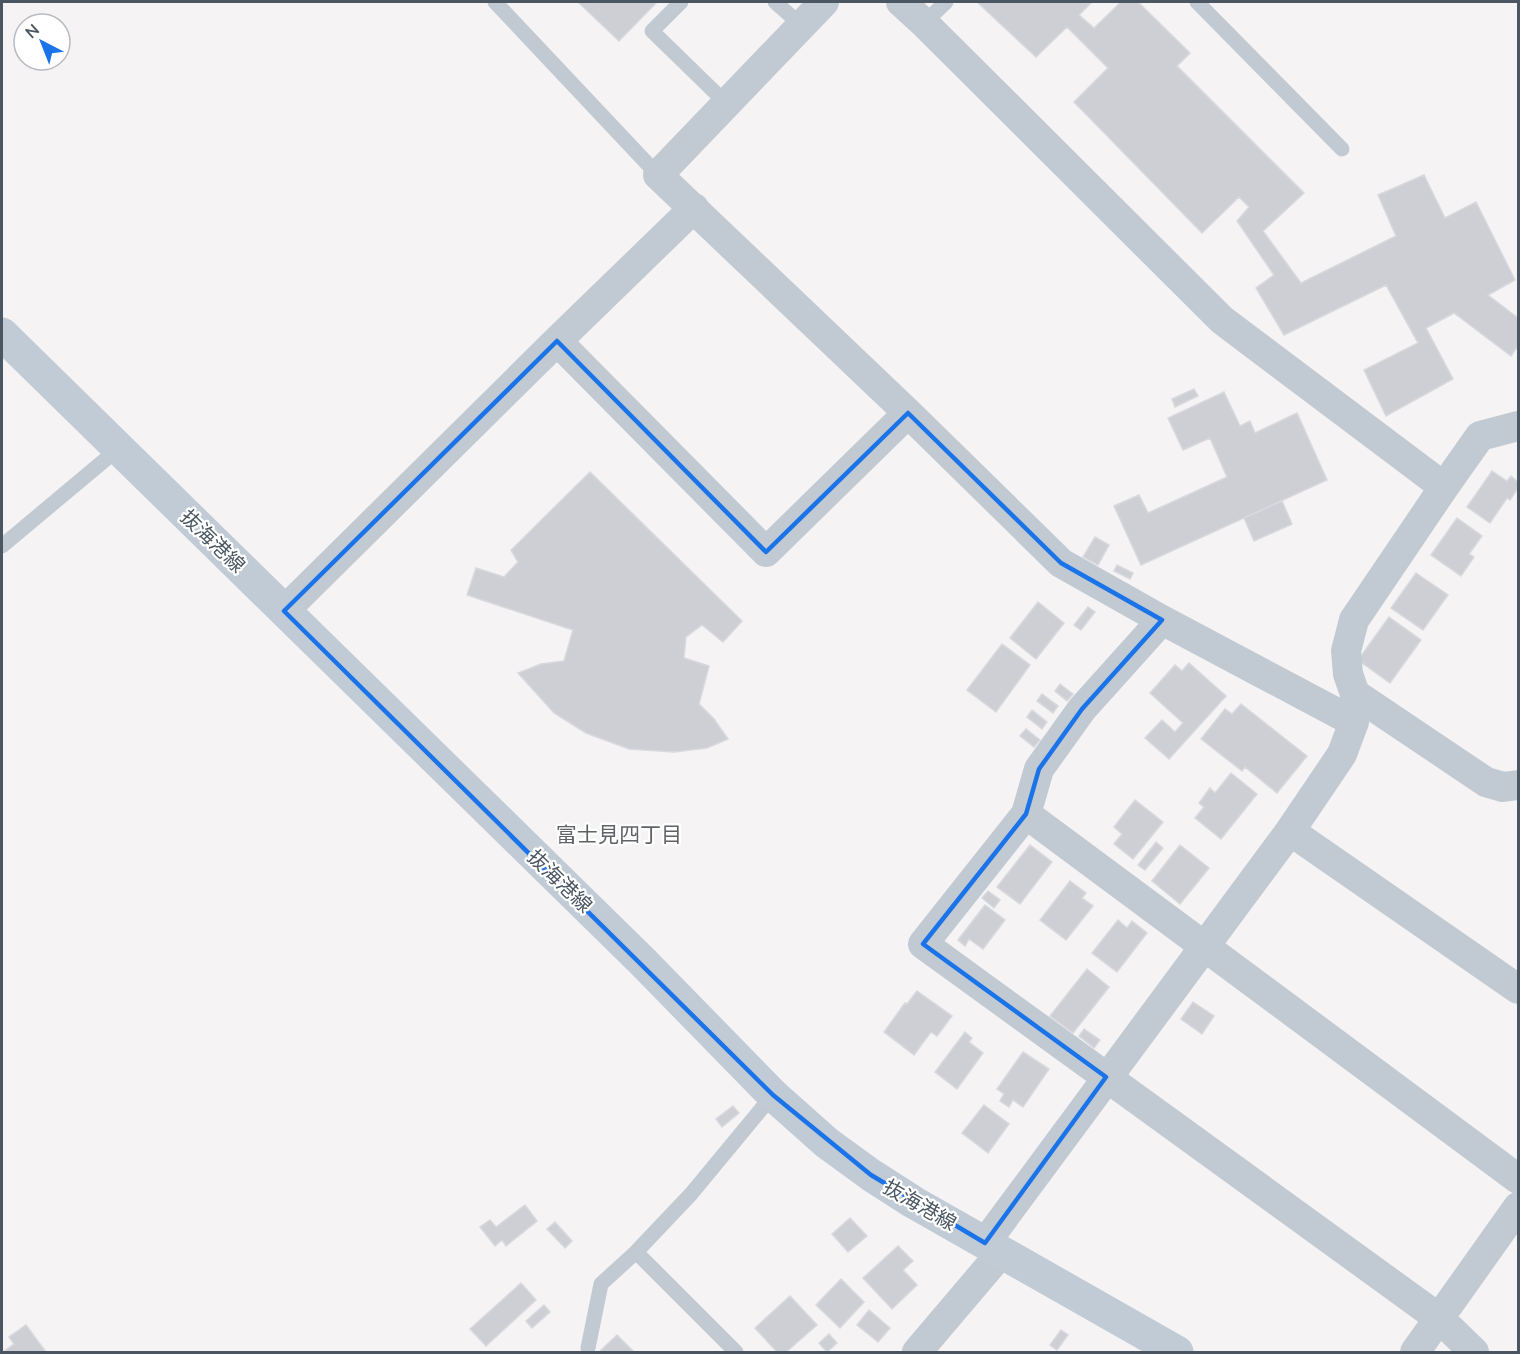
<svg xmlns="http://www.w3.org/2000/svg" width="1520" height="1354" font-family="'Nunito Sans','Noto Sans JP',sans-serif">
	<rect width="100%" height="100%" fill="#f5f3f3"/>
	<!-- building -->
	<path fill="#cdcfd5" stroke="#d7d9de" stroke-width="1.5" d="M578 2H657L619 41Z
		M977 2H1092L1079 15 1094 28 1121 2H1138L1190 53 1177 66 1304 193 1263 231 1301 283 1396 236 1378 195 1424 175 1445 218 1476 202 1515 280 1488 295 1518 318V346L1511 356 1454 313 1426 328 1453 379 1386 416 1364 370 1418 343 1386 285 1284 335 1256 288 1274 275 1237 221 1249 207 1239 197 1202 233 1074 102 1108 68 1067 27 1036 57Z
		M1194 389 1198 396 1175 407 1172 399Z
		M1224 392 1240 426 1250 421 1255 433 1297 413 1327 480 1141 565 1114 506 1139 495 1148 513 1227 477 1210 438 1183 450 1168 418Z
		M1492 471 1507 481 1511 476 1518 482V488L1510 500 1507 498 1490 523 1467 507Z
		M590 472 742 621 723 642 702 625 686 637 684 658 709 666 699 704 714 719 728 739 707 748 674 752 629 749 586 733 554 713 518 673 541 664 564 661 573 630 467 595 476 568 504 577 518 562 511 550Z
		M1282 501 1292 524 1254 541 1244 518Z
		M1457 518 1482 536 1469 554 1474 557 1461 576 1431 555Z
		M1095 537 1109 545 1098 565 1083 557Z
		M1117 565 1133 573 1130 579 1114 571Z
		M1416 573 1448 595 1423 630 1391 608Z
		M1038 602 1064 623 1036 659 1010 638Z
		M1088 607 1095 612 1081 630 1074 625Z
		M1389 617 1421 640 1390 683 1358 660Z
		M1002 644 1030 665 996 712 967 690Z
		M1189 663 1226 696 1169 759 1145 738 1162 720 1175 732 1183 723 1150 693 1175 665 1182 671Z
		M1060 684 1073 694 1067 701 1055 691Z
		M1042 694 1058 706 1053 713 1037 701Z
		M1241 704 1307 756 1277 793 1245 767 1242 771 1201 739 1225 709 1232 714Z
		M1032 710 1047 722 1042 729 1027 717Z
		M1026 729 1040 740 1034 747 1020 736Z
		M1231 773 1257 794 1221 839 1195 818 1204 807 1199 803 1210 788 1215 793Z
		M1135 800 1163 822 1133 859 1114 844 1122 834 1114 827Z
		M1156 842 1163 848 1145 870 1138 865Z
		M1030 845 1052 862 1020 904 997 887Z
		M1180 845 1209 868 1180 904 1152 881Z
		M1070 881 1086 893 1082 898 1093 906 1066 940 1040 920Z
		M988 891 1000 900 994 908 982 898Z
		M985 905 1005 920 983 949 969 939 965 946 958 940Z
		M1118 920 1127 928 1132 921 1147 933 1117 972 1092 953Z
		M1087 969 1109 987 1073 1033 1050 1016Z
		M917 991 952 1016 937 1036 931 1032 914 1055 884 1032 905 1003 907 1004Z
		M1193 1002 1214 1016 1202 1034 1181 1019Z
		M1084 1029 1100 1040 1094 1048 1079 1036Z
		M965 1032 972 1038 969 1042 983 1053 957 1089 935 1072Z
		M1023 1052 1049 1069 1023 1107 1013 1100 1009 1107 1000 1101 1004 1094 997 1089Z
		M984 1105 1009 1124 988 1153 962 1133Z
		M733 1106 739 1113 722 1127 716 1119Z
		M525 1205 537 1221 506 1246 502 1240 495 1246 480 1227 490 1220 496 1227Z
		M850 1218 867 1236 848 1252 832 1234Z
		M555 1222 572 1241 565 1248 547 1229Z
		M898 1246 913 1261 903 1270 917 1285 892 1309 863 1278Z
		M841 1279 864 1302 840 1328 816 1305Z
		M521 1283 536 1300 486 1346 470 1329Z
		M790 1296 817 1325 786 1352H777L755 1328Z
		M544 1305 550 1312 532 1328 526 1321Z
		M869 1310 890 1328 878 1342 857 1325Z
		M26 1325 46 1352H3L14 1344 9 1337Z
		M1061 1330 1068 1335 1057 1350 1050 1345Z
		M829 1334 837 1343 827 1352 819 1343Z
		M617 1335 634 1352H599Z"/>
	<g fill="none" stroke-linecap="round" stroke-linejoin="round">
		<!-- lane -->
		<path stroke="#c1cad2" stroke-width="15" d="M495 2 658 175
			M681 2 652 31 727 104
			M775 2 801 25
			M1197 2 1342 149
			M924 23 946 2
			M2 546 118 449
			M636 1252 736 1352
			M588 1348 601 1284 636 1252 691 1194 773 1095"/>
		<!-- street -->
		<path stroke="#c1cad2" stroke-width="30" d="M824 2 658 175 908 413 1061 563 1162 620 1354 722
			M901 2 924 23 1222 320 1444 487 1354 620 1346 651 1348 674 1355 694 1354 722 1342 754 1290 831 985 1243
			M557 341 766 552 908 413
			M1444 487 1480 436 1518 426
			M284 611 557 341 694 208
			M1162 620 1082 709 1039 769 1026 814 923 944 1440 1319 1474 1352
			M1355 694 1486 782 1503 787 1518 785
			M1026 814 1518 1179
			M1290 831 1518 989
			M917 1352 1001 1253
			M1415 1352 1518 1207"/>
		<!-- secondary -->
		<path stroke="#c1cbd6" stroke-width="33" d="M2 334 642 961 773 1095 827 1143 871 1175 913 1202 1177 1352"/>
	</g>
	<!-- marked area -->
	<path fill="none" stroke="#1a73e8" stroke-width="4.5" stroke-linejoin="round" d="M557 341 766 552 908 413 1061 563 1162 620 1082 709 1039 769 1026 814 923 944 1106 1077 985 1243 871 1175 773 1095 284 611Z"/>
	<g text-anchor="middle" stroke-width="4.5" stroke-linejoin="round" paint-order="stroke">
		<!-- street labels -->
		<g font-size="20" fill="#4a5661" stroke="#fff">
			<text transform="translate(213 541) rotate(44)" y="7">抜海港線</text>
			<text transform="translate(560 881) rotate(44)" y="7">抜海港線</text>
			<text transform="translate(920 1205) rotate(30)" y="7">抜海港線</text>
		</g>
		<!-- neighbourhood labels -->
		<g font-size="21" fill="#5f6368" stroke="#fff">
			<text x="619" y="842">富士見四丁目</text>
		</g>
	</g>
	<!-- border -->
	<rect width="1520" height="1354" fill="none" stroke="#4a5661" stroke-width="6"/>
	<!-- north arrow -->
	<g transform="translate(42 42) rotate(318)"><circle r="28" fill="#ffffff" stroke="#b7bbc0" stroke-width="1.5"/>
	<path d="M0-4.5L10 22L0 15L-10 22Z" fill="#1a73e8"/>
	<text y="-9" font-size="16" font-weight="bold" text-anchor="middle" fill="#4a5661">N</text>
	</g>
</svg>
